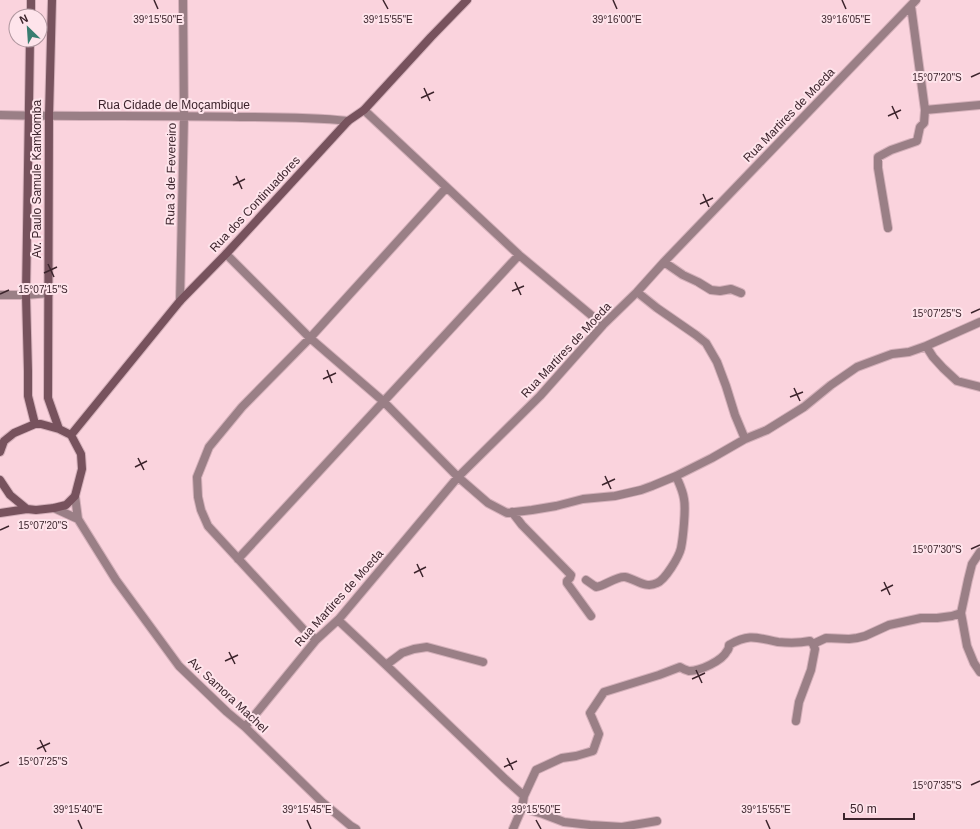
<svg xmlns="http://www.w3.org/2000/svg" width="980" height="829" font-family="Helvetica,sans-serif">
	<rect width="100%" height="100%" fill="#fad3dd"/>
	<g fill="none" stroke-linecap="round" stroke-linejoin="round">
		<defs>
			<path id="street" d="M364 110 519 255 603 325
				M925 110 980 105
				M0 115C80 117 161 115 241 117 277 117 312 117 348 121
				M888 228 878 168V157L891 150 917 141 920 127 924 123 925 110 911 6
				M226 254 310 338 383 401 458 477 488 503 507 513 532 510 556 506 583 499 615 496 641 490 652 486 676 476 712 458 745 439 767 430 804 407 831 385 857 367 873 361 892 354 909 352 926 346 980 322
				M664 262 683 275 698 282 711 290 720 291 731 289 741 293
				M637 292 657 308 696 335 706 343 717 362 726 386 735 415 745 439
				M0 295H26L49 293
				M180 301 184 116 183 0
				M926 346 933 357 943 368 957 381 980 387
				M75 496 78 519 116 580 179 666 227 712 245 727 322 802 351 826 356 829
				M54 508 78 519
				M512 512 522 525 571 575 570 578 567 581V583L591 616
				M980 552 972 564 968 580 961 613 967 646 974 663 980 672
				M238 559 519 255
				M586 580 596 587C605 586 616 576 625 577 636 579 645 589 657 583 665 580 679 557 681 548 683 538 686 509 684 499 683 491 679 483 676 476
				M338 620 386 665 505 779 524 796 522 808 513 829
				M316 640 303 629 208 526 201 510 198 497 197 477 209 447 242 407 310 338 446 188
				M813 644 826 638 849 639 857 638 865 636 889 625 921 618H937L952 616 961 613
				M386 665 402 653 414 649 427 647 483 662
				M245 727 316 640 339 619 458 477 540 396 603 325 637 292 664 262 916 0
				M524 796 536 770 562 758 576 756 593 751 599 734 590 713 604 692 659 675 680 667C683 669 686 670 689 671 700 671 722 661 727 651 729 649 729 647 729 645 750 633 757 638 778 642 789 643 800 643 810 641L813 644 815 649 811 670 799 702 796 721
				M522 808 543 814 564 822 590 825 622 827 657 821"/>
			<path id="secondary" d="M52 0 49 116 48 398 59 429
				M31 16V0
				M30 40 26 295 28 371V396L35 424
				M71 435 180 301 226 254 348 121 364 110 431 37 467 0
				M0 452 4 441 14 433 35 424H41L59 429 71 435 81 454 82 469 75 496 66 505 54 508 36 510 27 509 10 495 0 480
				M0 513 27 509"/>
		</defs>
		<!-- street casing -->
		<use href="#street" stroke="#d4b0ba" stroke-width="10"/>
		<!-- secondary casing -->
		<use href="#secondary" stroke="#d4b0ba" stroke-width="10"/>
		<!-- street -->
		<use href="#street" stroke="#9a7f86" stroke-width="8"/>
		<!-- secondary -->
		<use href="#secondary" stroke="#77525d" stroke-width="8"/>
	</g>
	<!-- ticks -->
	<path fill="none" stroke="#3c242c" stroke-width="1.5" d="M154 0 158 9M383 0 388 9M613 0 617 9M842 0 846 9M971 77 980 73M424 88 430 101M421 98 434 92M892 106 898 119M888 116 901 110M236 176 242 189M233 185 245 179M703 194 709 207M700 204 713 198M48 264 54 277M44 273 57 267M515 282 521 295M512 291 524 286M0 294 9 290M971 313 980 309M327 370 332 383M323 379 336 373M794 388 800 401M790 397 803 392M138 458 144 470M135 467 147 461M605 476 611 489M602 485 615 479M0 530 9 526M971 549 980 545M417 564 423 577M414 573 426 567M884 582 890 595M881 591 893 585M229 652 235 664M225 661 238 655M696 670 702 683M692 679 705 673M40 740 46 752M37 749 50 743M507 758 513 770M0 766 9 762M504 767 517 761M971 785 980 781M78 820 82 829M307 820 311 829M536 820 541 829M766 820 770 829"/>
	<g text-anchor="middle" stroke-width="4" stroke-linejoin="round" paint-order="stroke">
		<!-- street labels -->
		<g font-size="12" fill="#3c242c" stroke="#fee4eb">
			<text x="174" y="109">Rua Cidade de Moçambique</text>
			<text transform="translate(789 115) rotate(-46)" y="4">Rua Martires de Moeda</text>
			<text transform="translate(171 174) rotate(-89)" y="4">Rua 3 de Fevereiro</text>
			<text transform="translate(37 179) rotate(-90)" y="4">Av. Paulo Samule Kamkomba</text>
			<text transform="translate(255 204) rotate(-47)" y="4">Rua dos Continuadores</text>
			<text transform="translate(566 350) rotate(-47)" y="4">Rua Martires de Moeda</text>
			<text transform="translate(339 598) rotate(-48)" y="4">Rua Martires de Moeda</text>
			<text transform="translate(228 695) rotate(43)" y="4">Av. Samora Machel</text>
		</g>
	</g>
	<g font-size="10" text-anchor="middle" fill="#3c242c" stroke="#fee4eb" stroke-width="4" stroke-linejoin="round" paint-order="stroke">
		<text x="158" y="23">39°15'50"E</text>
		<text x="388" y="23">39°15'55"E</text>
		<text x="617" y="23">39°16'00"E</text>
		<text x="846" y="23">39°16'05"E</text>
		<text x="937" y="81">15°07'20"S</text>
		<text x="43" y="293">15°07'15"S</text>
		<text x="937" y="317">15°07'25"S</text>
		<text x="43" y="529">15°07'20"S</text>
		<text x="937" y="553">15°07'30"S</text>
		<text x="43" y="765">15°07'25"S</text>
		<text x="937" y="789">15°07'35"S</text>
		<text x="78" y="813">39°15'40"E</text>
		<text x="307" y="813">39°15'45"E</text>
		<text x="536" y="813">39°15'50"E</text>
		<text x="766" y="813">39°15'55"E</text>
	</g>
	<!-- north arrow -->
	<g transform="translate(28 28) rotate(335)"><circle r="19" fill="#fee4eb" stroke="#b0979f"/>
	<path d="M0-3L7 15L0 10L-7 15Z" fill="#397d70"/>
	<text y="-6" font-size="11" font-weight="bold" text-anchor="middle" fill="#3c242c">N</text>
	</g>
	<!-- scale -->
	<path d="M844 813v6h70v-6" fill="none" stroke="#3c242c" stroke-width="2"/>
	<text x="850" y="813" font-size="12" fill="#3c242c" stroke="#fee4eb" stroke-width="3" paint-order="stroke">50 m</text>
</svg>
